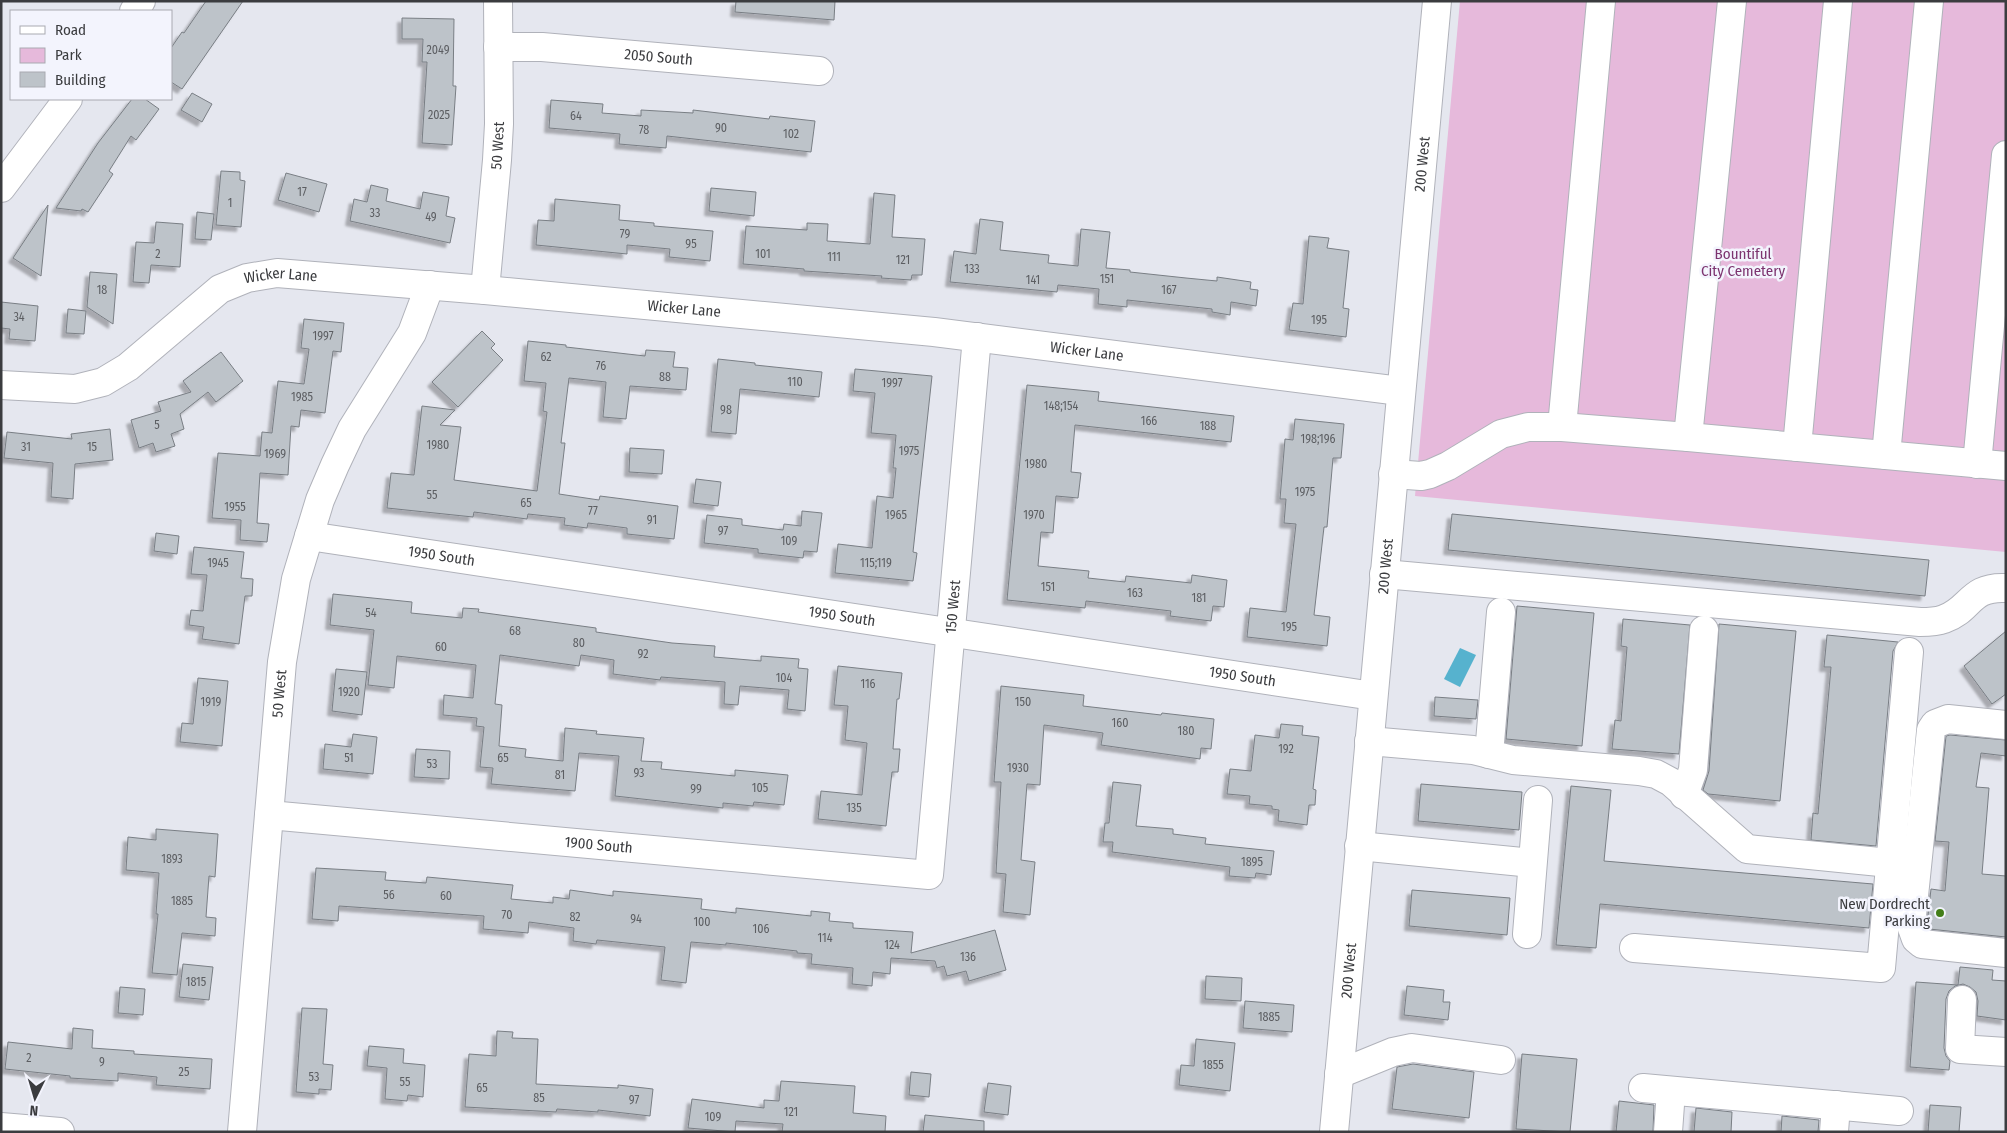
<svg xmlns="http://www.w3.org/2000/svg" width="2007" height="1133" font-family="'Fira Sans Condensed',sans-serif">
	<defs>
		<filter id="shadow"><feDropShadow dx="-4.5" dy="4.5" stdDeviation="1" flood-color="#0004"/></filter>
	</defs>
	<rect width="100%" height="100%" fill="#e5e7ef"/>
	<!-- green -->
	<path fill="#e6b9db" d="M1460 1H2006V552L1415 496Z"/>
	<!-- water -->
	<path fill="#56b2ce" d="M1460 648 1476 655 1460 687 1444 679Z"/>
	<!-- building -->
	<path fill="#bdc3c9" stroke="#797e84" filter="url(#shadow)" d="M206 1H243L182 89 171 82V48L182 32 184 33Z
		M736 1H835L834 20 735 12Z
		M402 18 454 19 453 86H456L452 145 422 143 427 62H422L423 39H402Z
		M192 93 212 104 202 122 181 110Z
		M132 99H145L159 109 136 140 131 136 109 171 113 174 88 212 82 209 81 211 56 208 98 143Z
		M551 100 603 104 602 113 641 116V110L693 113V110L769 119 770 116 815 121 811 152 667 136 666 148 619 144 620 134 549 128Z
		M221 171 240 172V180L245 181 241 227 216 225Z
		M286 173 327 184 319 212 278 200Z
		M371 185 388 189 386 201 420 209 423 192 449 197 446 216 455 218 450 243 350 221 354 199 367 202Z
		M711 188 756 192 754 216 709 211Z
		M874 193 895 195 892 237 925 239 922 275H912L911 280 881 278 882 276 804 271V269L743 264 746 226 807 230V223L828 224 827 241 870 244Z
		M555 199 620 205 619 220 654 223V226L713 231 710 261 669 257 670 249 627 245V254L536 245 538 220 554 221Z
		M48 205 41 276 13 258Z
		M197 212 214 214 211 240 195 239Z
		M980 219 1003 222 1000 250 1049 255 1048 263 1078 266 1081 229 1110 232 1106 268 1130 270V272L1186 278 1217 281V277L1251 282 1250 289 1258 290 1256 306 1231 302 1230 315 1212 312V309L1127 300V307L1098 304 1099 289 1058 285 1057 292 950 282 954 251 976 254Z
		M156 222 183 224 180 267 151 265 149 283 133 282 136 242 154 243Z
		M1309 236 1329 238 1327 248 1349 251 1343 308 1349 309 1346 337 1289 330 1293 303 1303 304Z
		M90 272 117 274 113 324 87 307Z
		M1 302 38 306 35 341 9 339 10 329 1 328Z
		M68 309 86 311 84 334 66 333Z
		M304 319 344 323 341 352 333 351 325 413 301 410 299 427 291 426 288 475 260 473 257 523 269 524 267 542 240 540 241 520 212 518 218 453 260 456 262 432 272 433 278 381 304 384 309 349 301 348Z
		M482 331 495 344 491 348 503 360 458 407 432 382Z
		M528 341 566 345V347L645 356 646 350 675 352 673 367 688 368 686 390 630 386 626 419 603 417 606 382 569 378 561 443H565L559 494 599 500 600 496 678 506 674 539 627 534V528L588 523 587 528 564 525 565 518 528 514 527 519 474 512 473 517 387 508 391 473 414 475 422 406 455 410 440 425 461 427 454 480 537 491 547 412 543 411 546 383 524 381Z
		M221 352 243 381 216 402 208 392 180 414 184 429 171 434 175 446 156 452 153 443 139 448 131 420 161 411 158 402 191 392 183 381Z
		M718 359 755 363V365L822 372 819 397 740 389 736 434 711 432Z
		M855 369 932 376 913 552 917 553 913 581 835 573 838 544 872 548 877 496 893 498 896 468H893L896 435 871 433 875 393 853 391Z
		M1027 385 1099 392 1098 401 1234 416 1231 442 1075 425 1071 472 1081 473 1078 498 1056 496 1053 533 1041 532 1038 566 1089 571 1088 578 1125 582 1126 576 1191 583 1192 575 1227 580 1224 607 1213 606 1211 621 1170 616 1171 611 1086 601 1085 608 1007 600Z
		M1295 419 1344 424 1341 458H1333L1327 527H1324L1314 615 1330 617 1327 646 1247 637 1250 608 1286 612 1296 524 1284 523 1286 499H1280L1285 439 1293 440Z
		M110 429 113 460 75 464 73 499 51 497 53 463 4 458 7 432 72 439 71 434Z
		M630 448 664 450 662 474 629 472Z
		M696 479 721 482 718 506 693 503Z
		M802 511 822 513 817 552 804 551 803 558 758 553V549L704 543 707 515 742 519V525L783 530 784 524 801 526Z
		M1452 514 1929 560 1925 596 1448 550Z
		M156 533 179 536 177 554 154 551Z
		M194 547 244 552 241 578 253 579 252 596H245L239 644 202 639 204 627 189 625 191 610 203 611 207 575 191 574Z
		M333 594 412 602 411 613 462 618 463 608 479 609 478 612 596 628V632L672 643 715 646 714 657 761 661V656L799 659 798 668 808 669 805 711 787 709 789 690 740 686 738 705 724 704 725 682 661 677 660 680 613 674 614 660 581 655 579 666 500 655 495 704 502 705 499 746 526 749 525 757 563 761 565 728 597 731 596 734 644 738 641 761 662 762 661 769 735 776V770L788 775 784 805 754 802 753 806 723 803V808L615 796 619 756 579 753 575 791 491 784 493 768 480 767 484 727 476 726 477 718 443 715 444 695 473 698 476 665 397 656 394 688 368 685 374 630 330 625Z
		M1517 606 1594 613 1582 746 1506 739Z
		M1623 619 1690 625 1679 754 1612 749 1615 720 1621 721 1627 647 1621 646Z
		M1719 624 1796 631 1780 801 1708 794 1703 790 1709 771Z
		M2006 631V694L1992 704 1964 666Z
		M1827 635 1898 642 1893 651 1876 846 1811 840 1813 813 1818 814 1831 667H1824Z
		M838 666 902 673 899 699H897L893 749H900L898 772H892L886 826 818 819 821 791 862 795 867 743 845 740 848 706 834 705Z
		M336 669 367 672 362 715 332 711Z
		M198 678 228 681 222 746 180 742 182 723 193 724Z
		M1001 686 1084 695 1083 706 1161 715 1162 713 1214 719 1211 749 1201 748 1200 759 1101 745 1103 733 1044 725 1040 785 1027 784 1021 860 1035 862 1030 915 1003 912 1006 874 996 873 1001 782H994Z
		M1435 697 1478 700 1476 719 1434 716Z
		M1281 724 1303 726 1302 735 1319 737 1313 789 1316 790 1315 805H1309L1307 825 1278 821 1279 810 1272 809V806L1249 804 1250 796 1227 794 1230 769 1251 771 1255 735 1279 738Z
		M353 734 377 737 373 774 323 769 325 744 351 747Z
		M1950 735 2006 740V756L1981 753 1976 787 1989 788 1982 874 2006 876V937L1929 929 1927 924 1931 889 1945 891 1949 842 1935 841 1946 736Z
		M416 749 450 751 449 779 414 777Z
		M1113 782 1141 785 1136 826 1173 829V834L1206 838 1205 844 1274 851 1271 875 1256 873 1255 878 1229 876 1230 867 1112 852 1113 842H1103L1105 823H1109Z
		M1421 784 1522 792 1519 830 1418 821Z
		M1571 786 1611 790 1604 861 1873 884 1869 928 1600 904 1596 948 1556 945Z
		M156 829 218 834 215 877 209 876 206 917 216 918 215 936 182 933 177 975 152 973 158 914H156L159 873 126 870 128 837 156 840Z
		M316 868 386 872 385 880 426 883 427 877 513 885 511 899 553 903V897L569 899 570 890 613 896V891L702 899 701 909 736 913V908L811 916V911L830 913 829 921 853 923V928L913 932 911 953 995 930 1006 970 969 981 966 971 947 976 944 966 937 968 935 961 891 958 890 974 873 972 872 986 852 984 853 968 811 964 812 954 797 953V951L726 943V945L691 942 686 983 661 980 665 947 597 940 596 944 573 941 574 928 529 922 528 933 483 929 484 916 339 906 338 921 312 919Z
		M1412 890 1510 898 1507 935 1409 926Z
		M183 964 213 967 209 1000 179 997Z
		M1960 967 1993 970 1992 980 2006 981V1020L1977 1016 1978 1001 1976 992 1970 987 1963 984 1955 986 1949 991 1946 999 1944 1048 1946 1056 1950 1061 1949 1070 1910 1067 1916 982 1958 985Z
		M1206 976 1242 978 1241 1001 1205 999Z
		M1407 986 1444 990 1443 1002H1450L1448 1020 1404 1015Z
		M120 987 145 989 143 1015 118 1013Z
		M1245 1001 1294 1005 1292 1032 1243 1028Z
		M302 1008 327 1009 323 1064 333 1065 331 1090 319 1089V1094L296 1092Z
		M73 1028 93 1030 92 1048 134 1051V1054L212 1059 210 1089 156 1085 157 1077 118 1073V1081L70 1078V1076L5 1069 8 1042 72 1049Z
		M497 1031 513 1032 512 1038 538 1039 536 1084 618 1088V1085L653 1089 650 1116 598 1110V1112L557 1109 556 1112 465 1107 469 1054 496 1056Z
		M1196 1039 1235 1043 1230 1091 1179 1085 1181 1065 1194 1066Z
		M369 1046 404 1049 403 1063 425 1065 423 1097 408 1095 407 1101 385 1099 387 1068 367 1066Z
		M1522 1054 1577 1059 1570 1132 1516 1129Z
		M1413 1064 1474 1072 1469 1118 1392 1109 1397 1067Z
		M911 1072 931 1074 929 1097 909 1095Z
		M781 1081 855 1086 853 1113 886 1116 885 1132H782L783 1124 736 1121 735 1132 688 1128 692 1099 764 1108V1100L779 1101Z
		M988 1083 1011 1086 1008 1115 984 1112Z
		M1619 1101 1654 1105 1653 1132H1616Z
		M1930 1105 1961 1107 1959 1132H1928Z
		M1696 1108 1732 1112 1731 1132H1694Z
		M925 1115 984 1121V1132H923Z
		M1782 1116 1819 1120 1818 1132H1781Z"/>
	<g fill="none" stroke-linecap="round" stroke-linejoin="round">
		<defs>
			<g id="minor">
				<path d="M134 11 141 1"/>
				<path id="s1" d="M498 47H542L819 71"/>
				<path d="M1 188 68 99"/>
				<path id="s2" d="M485 290 497 160 499 124 498 1"/>
				<path id="s3" d="M1 385 75 389 103 382 128 367 220 289 247 278 277 273 485 290 934 332 1400 391"/>
				<path d="M1562 427 1601 1"/>
				<path d="M1688 437 1732 1"/>
				<path d="M1797 447 1838 1"/>
				<path d="M1886 455 1929 1"/>
				<path d="M1977 464 2006 155"/>
				<path d="M1393 474 1421 476 1430 474 1448 466 1501 434 1528 427H1562L1688 437 2006 466"/>
				<path id="s4" d="M309 536 1373 696"/>
				<path d="M1384 574 1920 622C1928 622 1936 622 1944 619 1971 610 1969 586 2006 588"/>
				<path d="M2006 725 1948 719 1935 724 1931 730 1911 925 1916 939 1922 944 2006 953"/>
				<path d="M1369 741 1473 750 1513 760 1639 771 1656 774 1671 782 1747 849 1890 863"/>
				<path d="M1489 754 1501 612"/>
				<path d="M1684 795 1693 770 1704 630"/>
				<path id="s5" d="M269 815 929 875 977 337"/>
				<path d="M1359 846 1532 863"/>
				<path d="M1527 934 1538 800"/>
				<path d="M1634 948 1881 968 1909 652"/>
				<path d="M1962 1000 1960 1049 2006 1052"/>
				<path d="M1339 1074 1393 1052 1412 1048 1501 1060"/>
				<path d="M1643 1088 1899 1111"/>
				<path d="M1 1127 60 1132"/>
				<path id="s6" d="M242 1132 282 662 296 579 320 500 335 465 352 429 412 333 430 285"/>
				<path id="s7" d="M1334 1132 1437 1"/>
				<path d="M1668 1132 1671 1091"/>
				<path d="M1834 1132 1836 1105"/>
			</g>
		</defs>
		<!-- minor casing -->
		<use href="#minor" stroke="#b0b2ba" stroke-width="30"/>
		<!-- minor -->
		<use href="#minor" stroke="#fff" stroke-width="28"/>
	</g>
	<!-- markers -->
	<circle fill="#437e19" stroke="#f3f4fd" stroke-width="2" cx="1940" cy="913" r="5"/>
	<g text-anchor="middle" stroke-width="5" stroke-linejoin="round" paint-order="stroke">
		<!-- number labels -->
		<g font-size="12" fill="#5c5e62">
			<text x="438" y="54">2049</text>
			<text x="439" y="119">2025</text>
			<text x="576" y="120">64</text>
			<text x="721" y="132">90</text>
			<text x="644" y="134">78</text>
			<text x="791" y="138">102</text>
			<text x="302" y="196">17</text>
			<text x="230" y="207">1</text>
			<text x="375" y="217">33</text>
			<text x="431" y="221">49</text>
			<text x="625" y="238">79</text>
			<text x="691" y="248">95</text>
			<text x="158" y="258">2</text>
			<text x="763" y="258">101</text>
			<text x="834" y="261">111</text>
			<text x="903" y="264">121</text>
			<text x="972" y="273">133</text>
			<text x="1107" y="283">151</text>
			<text x="1033" y="284">141</text>
			<text x="102" y="294">18</text>
			<text x="1169" y="294">167</text>
			<text x="19" y="321">34</text>
			<text x="1319" y="324">195</text>
			<text x="323" y="340">1997</text>
			<text x="546" y="361">62</text>
			<text x="601" y="370">76</text>
			<text x="665" y="381">88</text>
			<text x="795" y="386">110</text>
			<text x="892" y="387">1997</text>
			<text x="302" y="401">1985</text>
			<text x="1061" y="410">148;154</text>
			<text x="726" y="414">98</text>
			<text x="1149" y="425">166</text>
			<text x="157" y="429">5</text>
			<text x="1208" y="430">188</text>
			<text x="1318" y="443">198;196</text>
			<text x="438" y="449">1980</text>
			<text x="26" y="451">31</text>
			<text x="92" y="451">15</text>
			<text x="909" y="455">1975</text>
			<text x="275" y="458">1969</text>
			<text x="1036" y="468">1980</text>
			<text x="1305" y="496">1975</text>
			<text x="432" y="499">55</text>
			<text x="526" y="507">65</text>
			<text x="235" y="511">1955</text>
			<text x="593" y="515">77</text>
			<text x="896" y="519">1965</text>
			<text x="1034" y="519">1970</text>
			<text x="652" y="524">91</text>
			<text x="723" y="535">97</text>
			<text x="789" y="545">109</text>
			<text x="218" y="567">1945</text>
			<text x="876" y="567">115;119</text>
			<text x="1048" y="591">151</text>
			<text x="1135" y="597">163</text>
			<text x="1199" y="602">181</text>
			<text x="371" y="617">54</text>
			<text x="1289" y="631">195</text>
			<text x="515" y="635">68</text>
			<text x="579" y="647">80</text>
			<text x="441" y="651">60</text>
			<text x="643" y="658">92</text>
			<text x="784" y="682">104</text>
			<text x="868" y="688">116</text>
			<text x="349" y="696">1920</text>
			<text x="211" y="706">1919</text>
			<text x="1023" y="706">150</text>
			<text x="1120" y="727">160</text>
			<text x="1186" y="735">180</text>
			<text x="1286" y="753">192</text>
			<text x="349" y="762">51</text>
			<text x="503" y="762">65</text>
			<text x="432" y="768">53</text>
			<text x="1018" y="772">1930</text>
			<text x="639" y="777">93</text>
			<text x="560" y="779">81</text>
			<text x="760" y="792">105</text>
			<text x="696" y="793">99</text>
			<text x="854" y="812">135</text>
			<text x="172" y="863">1893</text>
			<text x="1252" y="866">1895</text>
			<text x="389" y="899">56</text>
			<text x="446" y="900">60</text>
			<text x="182" y="905">1885</text>
			<text x="507" y="919">70</text>
			<text x="575" y="921">82</text>
			<text x="636" y="923">94</text>
			<text x="702" y="926">100</text>
			<text x="761" y="933">106</text>
			<text x="825" y="942">114</text>
			<text x="892" y="949">124</text>
			<text x="968" y="961">136</text>
			<text x="196" y="986">1815</text>
			<text x="1269" y="1021">1885</text>
			<text x="29" y="1062">2</text>
			<text x="102" y="1066">9</text>
			<text x="1213" y="1069">1855</text>
			<text x="184" y="1076">25</text>
			<text x="314" y="1081">53</text>
			<text x="405" y="1086">55</text>
			<text x="482" y="1092">65</text>
			<text x="539" y="1102">85</text>
			<text x="634" y="1104">97</text>
			<text x="791" y="1116">121</text>
			<text x="713" y="1121">109</text>
		</g>
		<!-- street labels -->
		<g font-size="15" fill="#3b3c3f" stroke="#f3f4fd">
			<text dy="5" stroke="none"><textPath href="#s1" startOffset="161">2050 South</textPath></text>
			<text dy="5" stroke="none"><textPath href="#s2" startOffset="145">50 West</textPath></text>
			<text dy="5" stroke="none"><textPath href="#s7" startOffset="972">200 West</textPath></text>
			<text dy="5" stroke="none"><textPath href="#s3" startOffset="316">Wicker Lane</textPath></text>
			<text dy="5" stroke="none"><textPath href="#s3" startOffset="721">Wicker Lane</textPath></text>
			<text dy="5" stroke="none"><textPath href="#s3" startOffset="1126">Wicker Lane</textPath></text>
			<text dy="5" stroke="none"><textPath href="#s4" startOffset="134">1950 South</textPath></text>
			<text dy="5" stroke="none"><textPath href="#s7" startOffset="568">200 West</textPath></text>
			<text dy="5" stroke="none"><textPath href="#s5" startOffset="932">150 West</textPath></text>
			<text dy="5" stroke="none"><textPath href="#s4" startOffset="539">1950 South</textPath></text>
			<text dy="5" stroke="none"><textPath href="#s4" startOffset="944">1950 South</textPath></text>
			<text dy="5" stroke="none"><textPath href="#s6" startOffset="440">50 West</textPath></text>
			<text dy="5" stroke="none"><textPath href="#s5" startOffset="331">1900 South</textPath></text>
			<text dy="5" stroke="none"><textPath href="#s7" startOffset="162">200 West</textPath></text>
		</g>
		<!-- park labels -->
		<g font-size="15" fill="#7c336f" stroke="#f3f4fd">
			<text x="1743" y="259">Bountiful<tspan x="1743" dy="17">City Cemetery</tspan></text>
		</g>
		<!-- poi labels -->
		<g font-size="15" fill="#3b3c3f" stroke="#f3f4fd" text-anchor="end">
			<text x="1930" y="909">New Dordrecht<tspan x="1930" dy="17">Parking</tspan></text>
		</g>
	</g>
	<!-- border -->
	<rect width="2007" height="1133" fill="none" stroke="#3b3c3f" stroke-width="5"/>
	<!-- legend -->
	<rect x="10" y="10" width="162" height="90" fill="#f3f4fd" stroke="#a9aab1"/>
	<rect x="20" y="26" width="25" height="8" fill="#ffffff" stroke="#a9aab1"/>
	<text x="55" y="35" font-size="15" fill="#3b3c3f">Road</text>
	<rect x="20" y="48" width="25" height="15" fill="#e6b9db" stroke="#a9aab1"/>
	<text x="55" y="60" font-size="15" fill="#3b3c3f">Park</text>
	<rect x="20" y="72" width="25" height="15" fill="#bdc3c9" stroke="#a9aab1"/>
	<text x="55" y="85" font-size="15" fill="#3b3c3f">Building</text>
	<!-- north arrow -->
	<g transform="translate(35 1098) rotate(185)" stroke="#f3f4fd" stroke-width="4" paint-order="stroke">
	<path d="M0-4L9 19L0 12L-9 19Z" fill="#3b3c3f"/>
	<text y="-8" font-size="14" font-weight="bold" text-anchor="middle" fill="#3b3c3f">N</text>
	</g>
</svg>
